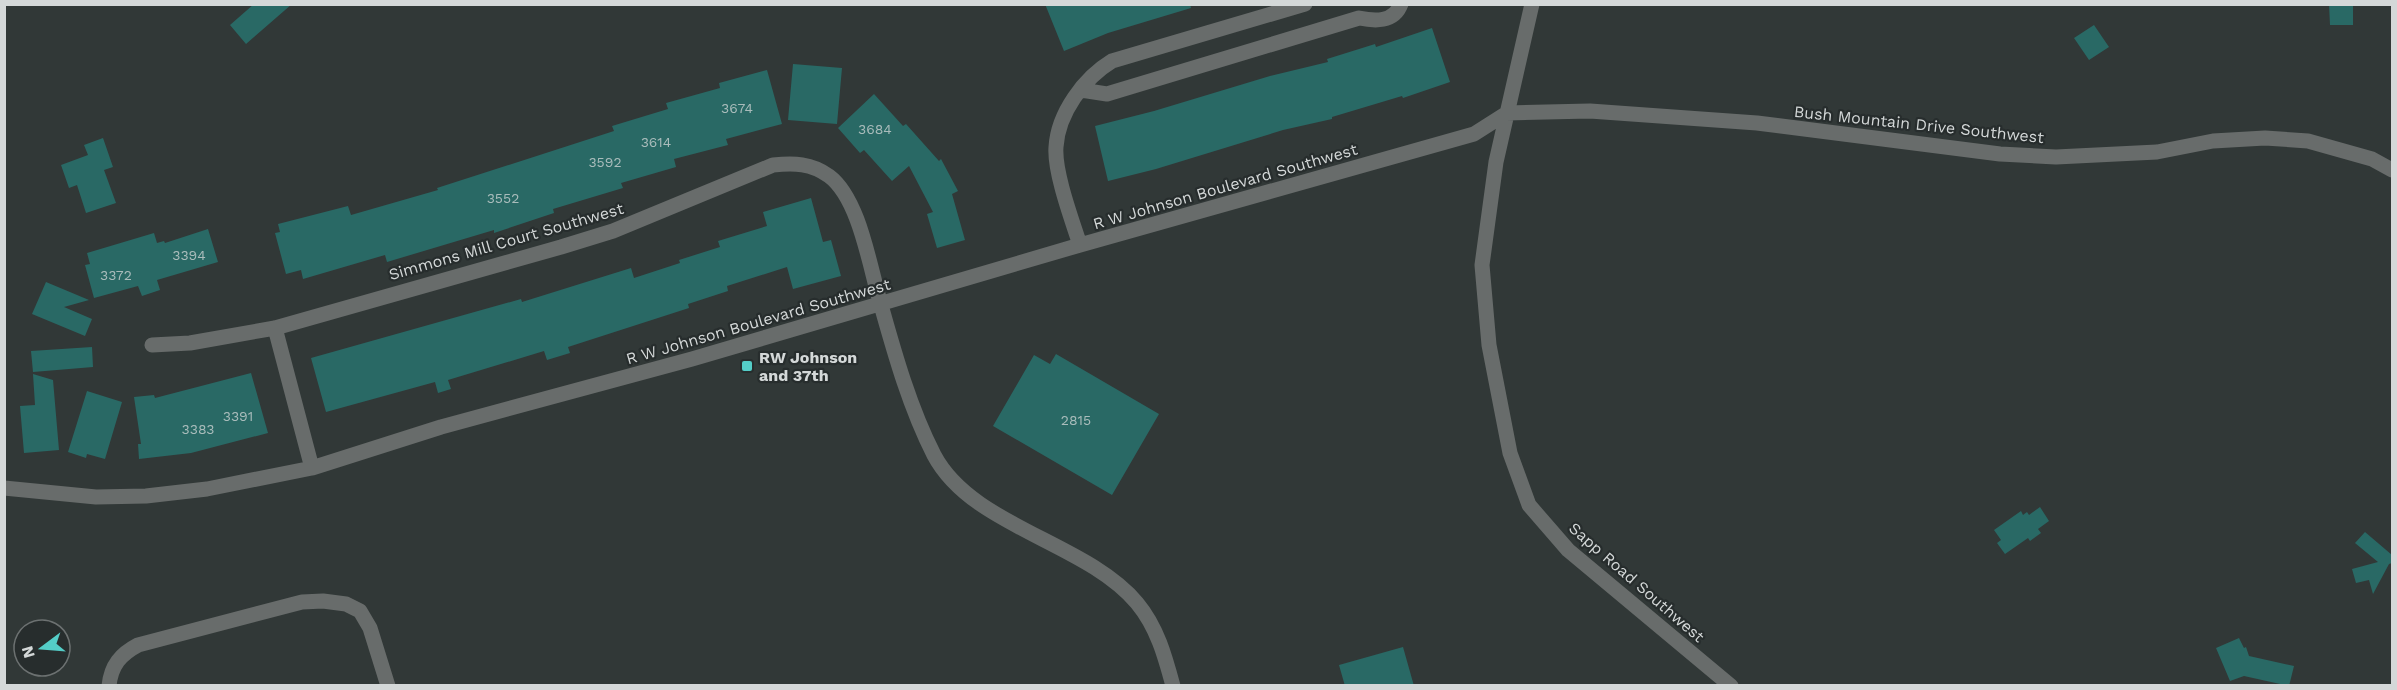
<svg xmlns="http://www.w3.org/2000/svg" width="2397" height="690" font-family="'Work Sans',sans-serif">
	<rect width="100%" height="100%" fill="#313837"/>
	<!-- building -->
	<path fill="#296965" d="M254 4H292L246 44 230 25Z
		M1045 4H1190L1191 8 1108 33 1064 51Z
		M2329 4H2353V25H2330Z
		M2094 25 2109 47 2089 60 2074 38Z
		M1432 28 1450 82 1403 98 1402 96 1332 117V119L1283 130 1156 169 1108 181 1095 126 1154 111 1270 76 1328 62 1327 59 1375 44 1376 47Z
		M793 64 842 68 837 124 788 120Z
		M767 70 782 124 726 139 728 145 674 159 676 167 621 183 623 188 553 209 554 213 494 233V230L387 262 385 255 303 279 301 270 286 274 275 233 280 232 278 224 348 206 351 215 438 190 437 188 614 131 612 126 668 109 666 103 720 88 719 83Z
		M874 94 903 126 906 124 939 161 941 159 958 191 952 194 965 240 937 248 927 214 933 212 909 166 892 181 864 150 860 153 838 128Z
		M103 138 113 167 104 170 116 203 86 213 77 185 69 188 61 165 88 155 84 145Z
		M811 198 823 242 831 240 841 276 793 289 787 267 727 286 728 291 688 304 689 308 568 347 570 353 547 360 544 351 448 380 451 389 438 393 435 382 326 412 311 358 521 299 522 302 631 268 634 278 680 263 679 260 720 247 718 241 767 226 763 212Z
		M208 229 218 262 157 280 160 290 142 296 138 286 94 298 85 265 90 264 87 253 154 233 157 243 164 241 165 243Z
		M46 282 89 300 64 307 92 319 85 336 32 314Z
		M92 347 93 367 33 372 31 351Z
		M1056 354 1159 414 1112 495 993 426 1034 355 1050 364Z
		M251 373 268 433 191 453 139 459 138 444H141L134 397 154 395 155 398Z
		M33 374 53 380 59 450 24 453 20 406 35 405Z
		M87 391 122 402 105 459 87 454 86 458 68 452Z
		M2040 507 2049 521 2038 529 2041 533 2030 541 2028 538 2005 554 1997 543 2001 540 1994 530 2021 511 2023 515 2027 512 2029 515Z
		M2365 532 2392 555V563L2389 564 2373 594 2369 580 2356 583 2352 569 2378 562 2355 543Z
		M2239 638 2244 648 2246 647 2249 656 2294 666 2289 686 2244 676 2230 681 2216 648Z
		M1403 647 1414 686H1345L1339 665Z"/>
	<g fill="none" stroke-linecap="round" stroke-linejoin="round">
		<!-- minor -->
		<path stroke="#686c6b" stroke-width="15" d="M1532 4 1496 162 1482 265 1489 345 1510 453 1529 505 1568 550 1731 686
			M1081 90 1107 94 1359 18C1374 21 1394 23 1401 4
			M1080 245C1072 220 1054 172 1056 147 1058 113 1084 78 1112 61L1305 4
			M275 328 312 468
			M152 345 190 343 275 328 561 247 613 231 773 165C794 163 811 163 829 176 860 199 870 269 881 305 895 355 910 408 934 455 972 527 1086 542 1137 603 1157 627 1165 656 1173 686
			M4 488 96 497 146 496 207 489 312 468 441 427 692 359 1080 245 1474 134 1507 113 1590 111 1757 123 2000 154 2056 157 2157 152 2213 141 2265 138 2308 141 2372 159 2392 170
			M109 686C111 665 121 654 138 645L302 602 323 601 346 604 360 611 370 628 388 686"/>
	</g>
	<!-- markers -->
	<rect fill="#54cdc7" stroke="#272d2d" stroke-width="2" x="741" y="360" width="12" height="12" rx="3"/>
	<g text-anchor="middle" stroke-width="4.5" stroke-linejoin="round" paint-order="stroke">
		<!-- number labels -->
		<g font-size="14" fill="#a9bcbb">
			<text x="737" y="113">3674</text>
			<text x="875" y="134">3684</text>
			<text x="656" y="147">3614</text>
			<text x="605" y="167">3592</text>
			<text x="503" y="203">3552</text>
			<text x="189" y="260">3394</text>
			<text x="116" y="280">3372</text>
			<text x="238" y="421">3391</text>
			<text x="1076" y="425">2815</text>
			<text x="198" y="434">3383</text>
		</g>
		<!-- street labels -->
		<g font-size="16" fill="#d4d8d8" stroke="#272d2d">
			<text transform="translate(1919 124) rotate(6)" y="6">Bush Mountain Drive Southwest</text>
			<text transform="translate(1225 186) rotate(-16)" y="6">R W Johnson Boulevard Southwest</text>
			<text transform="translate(506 241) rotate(-16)" y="6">Simmons Mill Court Southwest</text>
			<text transform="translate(758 321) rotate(-16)" y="6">R W Johnson Boulevard Southwest</text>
			<text transform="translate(1637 582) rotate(41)" y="6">Sapp Road Southwest</text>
		</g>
		<!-- poi labels -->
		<g font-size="16" font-weight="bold" fill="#d4d8d8" stroke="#272d2d" text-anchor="start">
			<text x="759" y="363">RW Johnson<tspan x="759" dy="18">and 37th</tspan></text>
		</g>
	</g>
	<!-- border -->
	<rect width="2397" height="690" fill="none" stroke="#d4d8d8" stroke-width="12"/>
	<!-- north arrow -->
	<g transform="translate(42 648) rotate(254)"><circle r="28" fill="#272d2d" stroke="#6c7171" stroke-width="1.5"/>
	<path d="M0-4.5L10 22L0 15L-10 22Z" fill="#54cdc7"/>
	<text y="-9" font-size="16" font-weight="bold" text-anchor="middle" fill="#d4d8d8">N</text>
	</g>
</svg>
